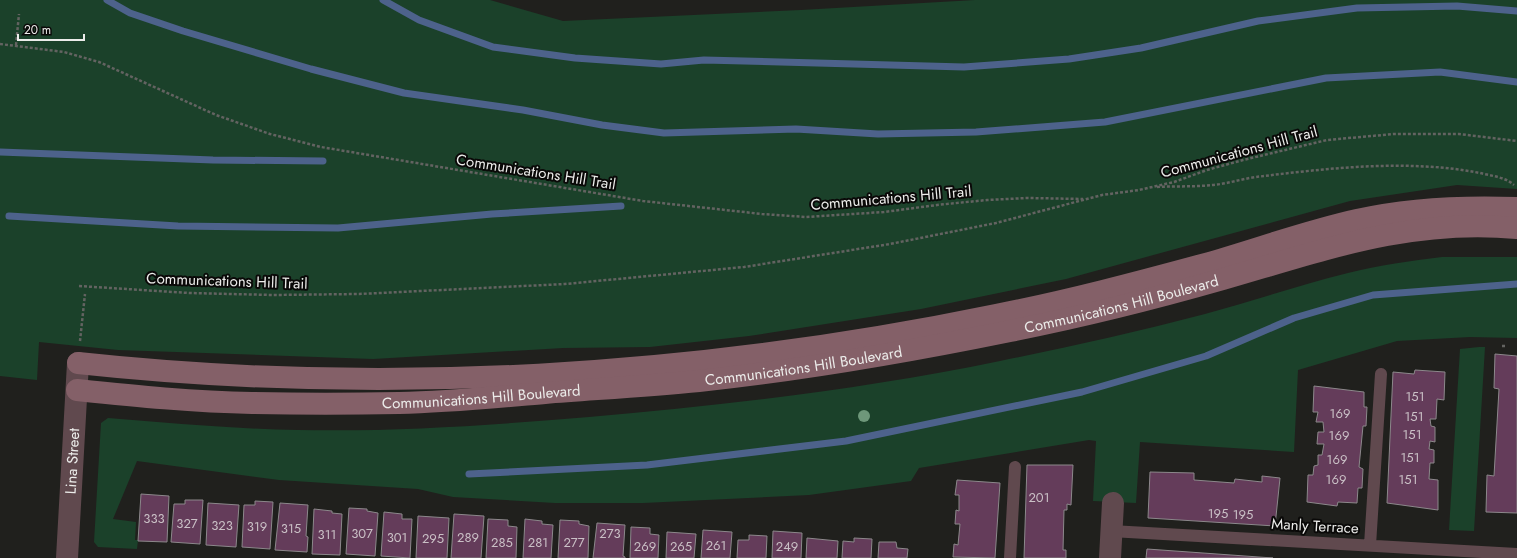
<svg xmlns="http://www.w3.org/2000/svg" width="1517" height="558" font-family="Jost,sans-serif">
	<rect width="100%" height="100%" fill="#20201d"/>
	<!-- green -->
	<path fill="#1b412a" d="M0 0H490L563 21 801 10 975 0H1517V189L1457 185 1350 201 1066 279 921 309 749 336 650 347 563 348 373 359 118 350 39 342 37 380 0 376Z
		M1442 257H1517V338L1470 337 1397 341 1298 370 1294 452 1140 442 1136 503 1093 501 1096 441 1089 440 919 468 911 481 809 495 643 503H555L453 497 418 489 279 480 137 461 113 519 136 522 135 540H138L137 549 98 547 94 542 101 423 108 418C171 423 234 429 298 430 395 432 493 425 589 417 727 405 864 389 1000 361 1068 347 1137 332 1205 314 1253 301 1300 285 1348 273 1379 265 1411 261 1442 257Z
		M1479 347H1485L1474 531 1449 530 1460 349Z"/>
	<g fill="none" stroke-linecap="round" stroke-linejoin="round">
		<!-- stream -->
		<path stroke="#4d628b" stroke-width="7" d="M107 0 130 13 183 31 311 69 404 93 523 110 602 125 664 133 796 129 878 134 976 132 1105 122 1326 78 1440 72 1517 82
			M383 0 419 20 493 47 575 58 661 64 704 60 964 67 1069 59 1141 48 1258 21 1357 8 1457 6 1517 11
			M0 152 213 160 323 161
			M9 216 178 226 338 228 492 214 621 206
			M469 474 647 465 846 441 1082 392 1206 356 1294 318 1373 295 1517 284"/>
	</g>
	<!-- building -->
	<path fill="#643c5a" stroke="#8c888b" d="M1495 354 1517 356V513L1486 512 1487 475 1494 476 1499 389 1494 388Z
		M1415 370 1445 372 1444 400 1437 399 1436 419H1430L1431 426 1435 427V442L1430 441 1429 449 1434 450V463H1430L1429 479 1438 480V510L1387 503 1393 372 1414 374Z
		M1314 386 1364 392V407H1367L1366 426H1363L1359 467 1363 469 1362 488H1358L1357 503 1338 502 1337 506 1307 502 1308 475H1313L1314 466 1318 465V455H1322L1324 444H1317L1318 432H1324L1323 422H1316L1318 412H1313Z
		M1027 465H1073L1071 505 1067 504V510H1064L1063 550H1066V558H1024Z
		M1150 472 1194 473V480L1234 483 1235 479 1262 482V476L1280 478 1275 526 1148 518Z
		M957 480 1000 483 995 558 953 557 954 544 958 545 960 524H955L956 510 959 511V495H955Z
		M141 494 169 496 167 542 138 541Z
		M185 500H203L200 544 171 542 174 504H185Z
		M255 501 273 502 270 549 242 547 244 505H255Z
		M208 503 239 505 236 547 206 545Z
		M280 503 308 505 306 536 308 537 307 552 275 550Z
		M349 508 367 509V511L378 513 375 556 346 554Z
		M314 509 332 511V513L342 514 340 555 312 554Z
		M384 512 402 514V519H412L410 558 381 556Z
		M454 514 484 516 481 558H451Z
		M418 516 449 518 447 558H416Z
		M488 519 508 520V526L517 527 516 558H486Z
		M525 519 542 521V524L553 525 551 558H523Z
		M560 520 579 521V524L589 526 588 558H558Z
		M597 523 625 525 623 556 625 557V558H593Z
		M631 527 650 528V534L659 535 658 558H630Z
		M703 530 732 532 730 558H701Z
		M773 531 802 533 801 558H772Z
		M667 532 696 534 694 558H666Z
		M749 535 767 536 766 558H737L738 540H749Z
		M807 538 838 541 837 558H806Z
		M854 538 872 539 871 558H842L843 541 854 542Z
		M879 542H896L897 548 908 549 907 558H878Z
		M1147 549 1273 558H1146Z"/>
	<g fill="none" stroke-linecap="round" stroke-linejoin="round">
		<!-- path -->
		<path stroke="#636361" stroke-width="2.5" stroke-dasharray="3 2" stroke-linecap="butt" d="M0 44 64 52 99 62 216 115 270 134 321 147 643 201 762 214 806 217 884 212 937 205 987 200 1028 198 1083 199
			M16 45 19 14
			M1157 187C1175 186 1194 187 1212 185 1227 184 1241 179 1256 177 1328 168 1409 159 1480 173 1492 176 1505 177 1514 185
			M79 286 189 293 273 295 359 294 565 284 744 267 890 244 996 223 1102 195 1139 190 1174 182 1207 170 1243 160 1327 140 1394 134H1459L1517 141
			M80 341 85 294
			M1502 346H1507"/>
		<!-- lane -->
		<path stroke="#60494e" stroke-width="12" d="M1111 531 1517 554
			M1370 545 1381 374
			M1010 558 1015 467"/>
		<!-- street -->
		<g stroke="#60494e" stroke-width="22">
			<path id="s1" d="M67 558 78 363"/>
			<path d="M1110 558 1113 503"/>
		</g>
		<!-- secondary -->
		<g stroke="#846068" stroke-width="22">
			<path d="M78 363C384 396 695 377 996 315 1068 301 1139 282 1209 263 1258 249 1307 231 1357 220 1410 208 1463 206 1517 208"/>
			<path id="s2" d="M77 390C135 396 194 402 252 403 301 404 350 404 399 403 448 402 497 397 545 393 596 389 648 386 699 381 803 370 907 352 1010 331 1081 317 1153 299 1223 279 1324 250 1410 218 1517 228"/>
		</g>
	</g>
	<!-- trees -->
	<circle fill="#6e977a" cx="864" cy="416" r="6"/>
	<g text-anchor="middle" stroke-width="4" stroke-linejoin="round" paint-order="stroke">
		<!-- number labels -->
		<g font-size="13" fill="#cac0c6">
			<text x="1415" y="401">151</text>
			<text x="1340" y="418">169</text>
			<text x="1414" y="421">151</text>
			<text x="1412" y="439">151</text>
			<text x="1339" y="440">169</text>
			<text x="1410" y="462">151</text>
			<text x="1337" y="464">169</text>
			<text x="1336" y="484">169</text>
			<text x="1408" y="484">151</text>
			<text x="1039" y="502">201</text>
			<text x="1218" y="518">195</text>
			<text x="1243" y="519">195</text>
			<text x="154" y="523">333</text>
			<text x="187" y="528">327</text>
			<text x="222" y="530">323</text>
			<text x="257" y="531">319</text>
			<text x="291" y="533">315</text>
			<text x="362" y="538">307</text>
			<text x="610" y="538">273</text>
			<text x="327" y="539">311</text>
			<text x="397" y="542">301</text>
			<text x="468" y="542">289</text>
			<text x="433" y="543">295</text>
			<text x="502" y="547">285</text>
			<text x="538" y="547">281</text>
			<text x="574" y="547">277</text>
			<text x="716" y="550">261</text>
			<text x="645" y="551">269</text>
			<text x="681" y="551">265</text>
			<text x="787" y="551">249</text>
		</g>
		<!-- street labels -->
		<g font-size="15" fill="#ececea" stroke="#0a0908">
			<text transform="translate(1239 152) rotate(-15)" y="5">Communications Hill Trail</text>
			<text transform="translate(536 172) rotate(9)" y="5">Communications Hill Trail</text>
			<text transform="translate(891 198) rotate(-5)" y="5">Communications Hill Trail</text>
			<text transform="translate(227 281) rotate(2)" y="5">Communications Hill Trail</text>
			<text dy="5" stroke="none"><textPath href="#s2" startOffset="1053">Communications Hill Boulevard</textPath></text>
			<text dy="5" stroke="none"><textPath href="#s2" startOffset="729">Communications Hill Boulevard</textPath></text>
			<text dy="5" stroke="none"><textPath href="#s2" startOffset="405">Communications Hill Boulevard</textPath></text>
			<text dy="5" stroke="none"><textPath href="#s1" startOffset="97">Lina Street</textPath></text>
			<text transform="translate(1315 526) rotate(3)" y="5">Manly Terrace</text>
		</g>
	</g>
	<!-- scale -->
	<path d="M18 34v6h66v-6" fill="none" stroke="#ececea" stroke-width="2"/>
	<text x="24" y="34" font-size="12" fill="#ececea" stroke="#0a0908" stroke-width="3" paint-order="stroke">20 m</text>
</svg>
